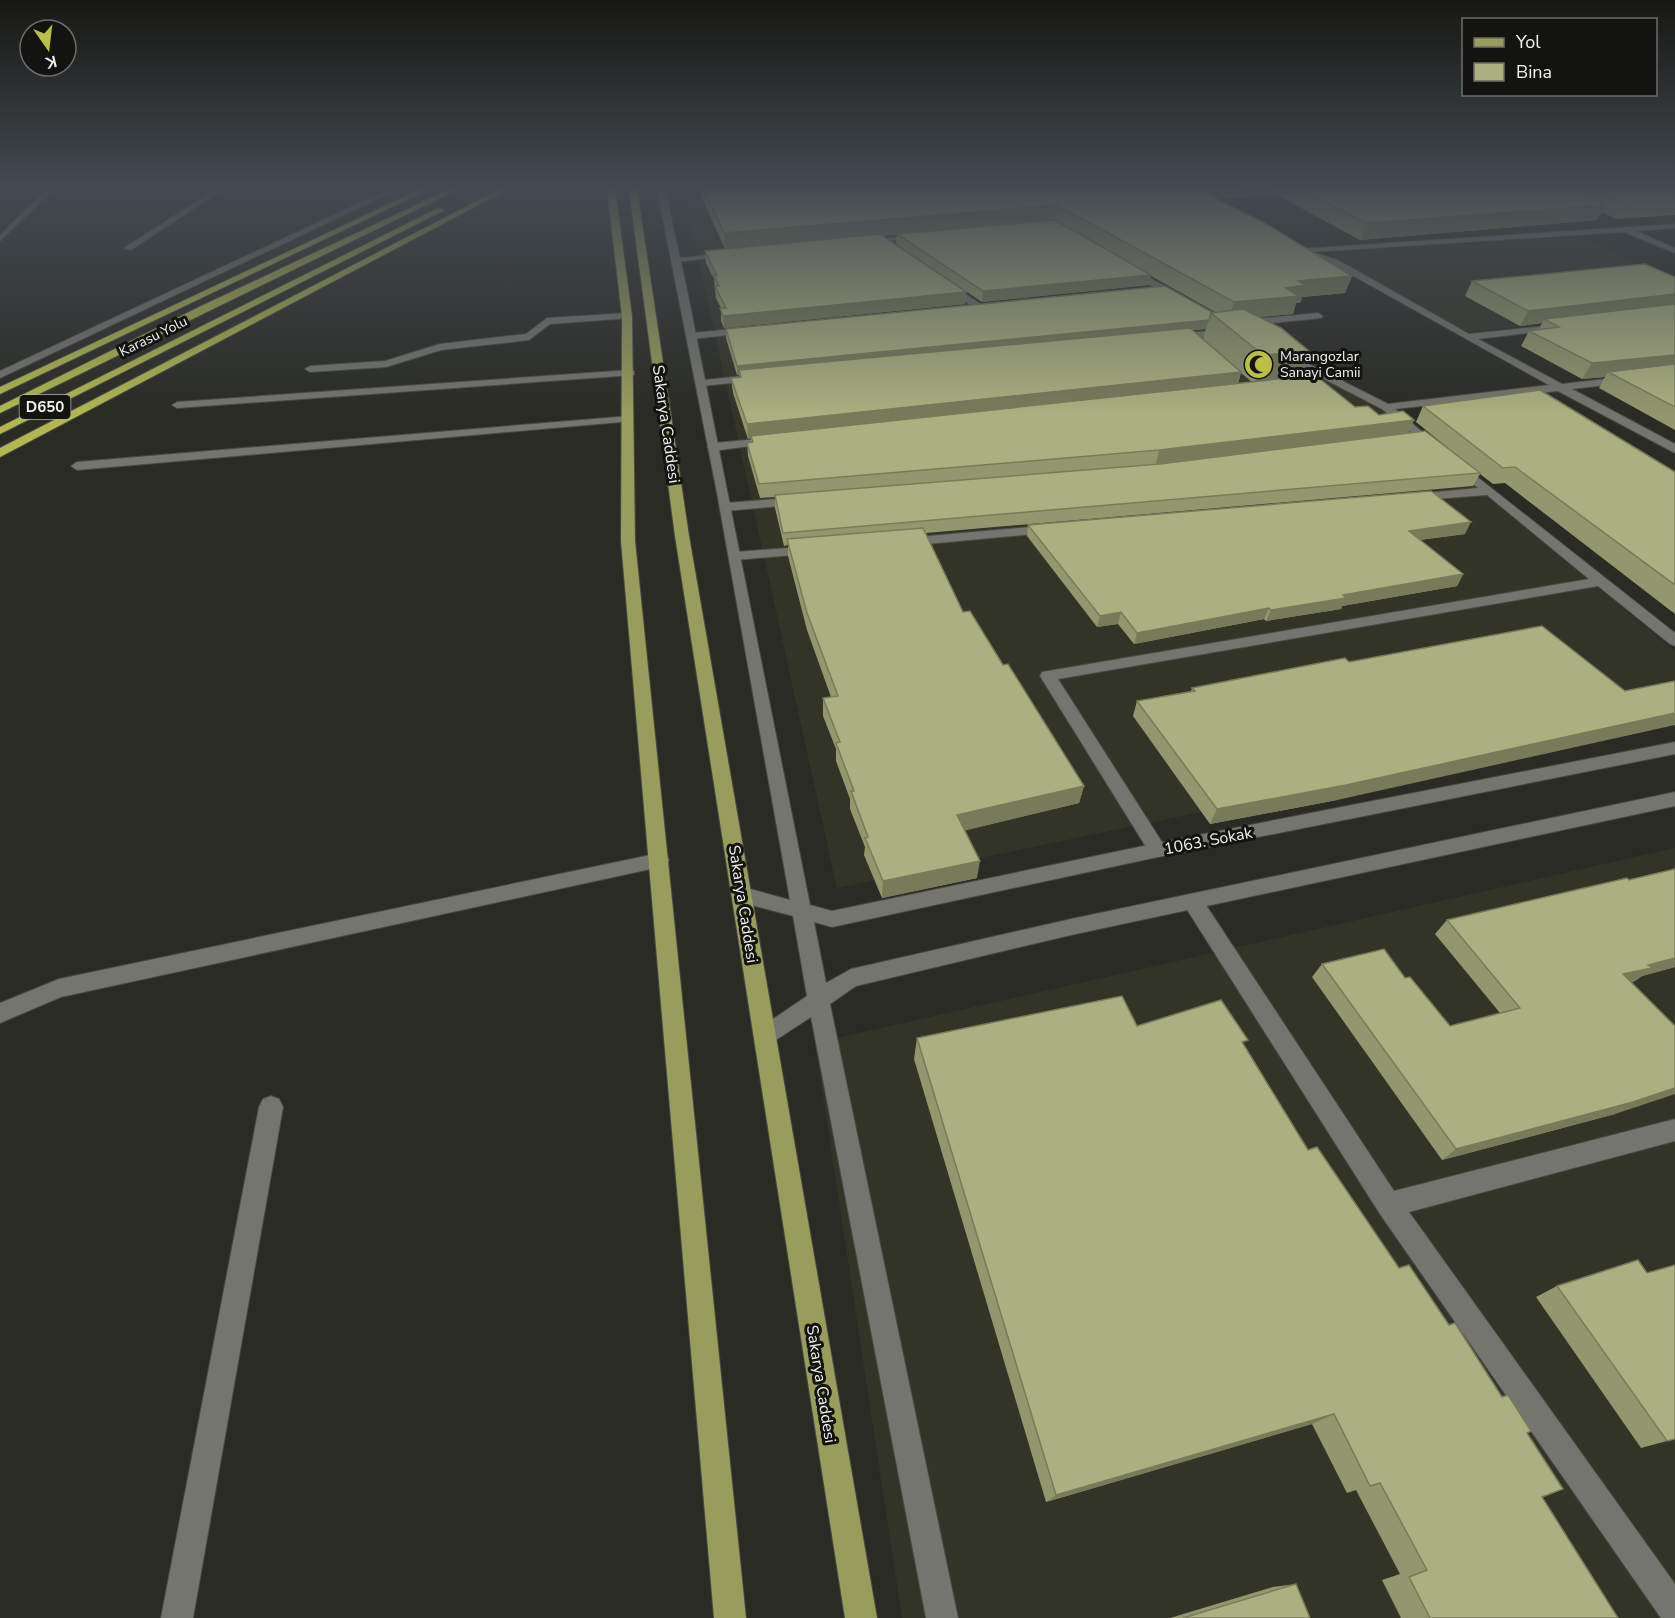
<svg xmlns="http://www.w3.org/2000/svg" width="1675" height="1618" font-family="'Nunito Sans',sans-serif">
	<rect width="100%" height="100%" fill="#2a2b25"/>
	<!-- built -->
	<path fill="#333428" d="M683 189H992L1376 405 1675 651V713L837 888Z
		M1564 238 1589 240 1675 283V309L1463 333 1327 252Z
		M1675 848V1618H902L815 1043Z"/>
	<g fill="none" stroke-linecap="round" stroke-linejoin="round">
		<defs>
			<path id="street" d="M47 189H54L0 241V235Z
				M216 189H224L131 250 124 248Z
				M389 189H399L0 378V371Z
				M1295 189H1336L1195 200 1191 198Z
				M1675 224V228L1636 231 1675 248V253L1624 232 1313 252 1338 260 1469 334 1566 324 1568 326 1563 329 1478 339 1562 384 1675 371V377L1572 389 1675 444V453L1558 391 1395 409 1439 446V450L1435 452 1382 409 1278 355 1287 353 1388 404 1549 385 1332 264 1294 251 1298 249Z
				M924 234 921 238 865 243 861 241Z
				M733 252 730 256 676 262 672 259Z
				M1128 266 1183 296 1185 298 1177 300 1125 271Z
				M947 282 982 305V309H976L944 287 943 285Z
				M627 313 630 314V318L550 324 529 340 441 350 386 367 310 372 305 369 310 366 385 361 440 344 526 334 547 318Z
				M1318 313 1323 316 1321 318 1243 326 1238 323 1243 320Z
				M751 327 756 330 754 332 693 339 688 336 693 333Z
				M1229 329 1234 332 1232 334 1173 340 1168 337 1173 334Z
				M630 370 634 371V375L177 408 172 405 177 402Z
				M755 375 759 376V380L703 386 698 383 703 380Z
				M629 416 633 417V421L77 470 71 466 77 462Z
				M770 438 774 439V443L713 451 707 447 713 443Z
				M1457 461 1675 633V646L1670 644 1598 586 1058 679 1167 850 1165 855 1158 857 1151 855 1040 676 1042 672 1589 579 1487 495 1410 501 1408 498 1414 494 1478 488 1453 468V462Z
				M799 497 805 501 803 504 726 511 720 507 726 503Z
				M1052 525 1059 529 1057 532 906 546 899 542 906 538Z
				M812 546 817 547V553L736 560 729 556 736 552Z
				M660 853 667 855 669 860 667 865 660 867 61 997 0 1023V1003L59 979Z
				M1193 894 1200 896 1394 1191 1675 1119V1141L1409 1212 1675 1584V1618H1661L1380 1214 1186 908 1183 902 1186 896Z
				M271 1096 279 1099 283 1107 193 1618H161L259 1107 263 1099Z"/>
			<path id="secondary" d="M657 189H665L687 290 810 905 832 911 1158 843 1675 742V754L1158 857 832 927 814 922 826 983 851 969 1071 919 1675 792V806L1071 935 856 986 830 1004 958 1618H926L811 1017 765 1047 757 1044 754 1037 757 1030 807 996 793 916 736 901 733 895 736 889 743 887 790 900 717 493Z"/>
			<path id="primary" d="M607 189H615L632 316 635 541 746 1618H714L621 541 622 316Z
				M629 189H637L689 536 877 1618H845L675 536Z"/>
			<path id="highway" d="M421 189H430L0 394V387Z
				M450 189H459L0 413V406L199 307Z
				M500 189H509L0 457V448Z
				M438 208 445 210 0 434V427Z"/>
		</defs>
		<!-- street casing -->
		<use href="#street" stroke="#494944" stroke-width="2"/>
		<!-- secondary casing -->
		<use href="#secondary" stroke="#494944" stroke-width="2"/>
		<!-- primary casing -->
		<use href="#primary" stroke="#494944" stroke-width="2"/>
		<!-- highway casing -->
		<use href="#highway" stroke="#494944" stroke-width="2"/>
		<!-- street -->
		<use href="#street" fill="#74756e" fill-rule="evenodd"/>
		<!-- secondary -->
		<use href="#secondary" fill="#74756e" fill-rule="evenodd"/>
		<!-- primary -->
		<use href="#primary" fill="#999d5b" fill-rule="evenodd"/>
		<!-- highway -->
		<use href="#highway" fill="#b2b84f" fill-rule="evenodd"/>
	</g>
	<!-- wall -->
	<path fill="#93976e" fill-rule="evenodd" d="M698 189H1242L1241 192 1208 193 1352 276 1345 293 1302 297 1300 303H1296L1293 314 1258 317 1300 377 1355 407 1379 415 1414 420 1408 433 1475 470 1416 422 1423 406 1675 472V614L1505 483 1493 484 1480 474 1473 486 926 533 963 612 1003 665 1084 786 1079 803 965 830 977 878 882 898 864 855 865 847 850 809V799L836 761V749L823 716V698L831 697 807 630 788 556V545L784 546 775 508V497L760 498 748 456 747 443 751 442V438L748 439 733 393 731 378 740 377 739 375H737L726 338V329L1215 312 1151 276 1149 285 982 302 896 244 897 235 882 236 966 292 965 304 724 328 721 321V308L716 298 714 279 706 263 705 251 725 249ZM1206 329 1203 339 1193 330ZM1241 373 1252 382 1238 384Z
		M1268 189H1675V215L1616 219 1602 212 1597 220 1360 240 1279 196 1281 190H1269Z
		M1675 277V430L1599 388 1605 377 1582 379 1521 346 1529 331 1539 329 1542 323 1520 326 1465 296 1472 281Z
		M1028 525 1465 534 1420 540 1463 574 1457 586 1342 606 1341 609 1266 621 1264 619 1134 644 1118 624 1097 627 1027 536Z
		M1192 688 1337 800 1210 824 1133 716 1137 701 1191 691Z
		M1675 869V967L1642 976 1635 981 1632 982 1615 1114 1442 1160 1312 977 1322 964 1405 978 1450 1026 1500 1013 1435 934 1447 920Z
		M1137 1026 1245 1046 1308 1150 1399 1268 1449 1325 1527 1433 1542 1497 1618 1618H1401L1382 1580 1400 1574 1356 1490 1347 1493 1312 1424 1046 1502 914 1059 917 1038Z
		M1557 1286 1667 1441 1641 1448 1536 1297Z
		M1296 1584 1310 1618H1170L1273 1587Z"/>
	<!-- shaded-wall -->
	<path fill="#787b5a" d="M1057 205 1055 221 725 249 724 233Z
		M1606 205 1597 220 1360 240 1366 223Z
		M1151 275 1149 285 982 302 983 291Z
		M1352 276 1345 293 1302 297 1300 303H1296L1293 314 1228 320 1234 302 1286 288 1298 281Z
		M966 292 965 304 724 328 723 316Z
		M1675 294V308L1544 319 1542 323 1520 326 1528 311Z
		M1209 320 1206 329 740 375 739 370V375H737V366Z
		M1309 351 1299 379 1254 384 1263 355Z
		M1675 355V369L1608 372 1605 377 1582 379 1592 363Z
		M1241 372 1237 386 751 436V438L748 439 747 424Z
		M1414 420 1408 433 1156 464 1159 450Z
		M1471 522 1465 534 1403 542 1409 531Z
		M1463 574 1457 586 1342 606 1341 609 1266 621 1271 610 1343 595Z
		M1269 608 1264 619 1134 644 1137 633Z
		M1121 612 1118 624 1097 627 1100 616Z
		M1675 713V725L1337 800 1210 824 1217 809Z
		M1084 786 1079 803 955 833 957 815Z
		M980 861 977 878 882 898 883 881Z
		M1675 958V967L1642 976 1635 981 1608 987 1623 974 1648 965Z
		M1675 1088V1094L1615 1114 1442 1160 1456 1149Z
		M1334 1414 1312 1424 1046 1502 1056 1495Z"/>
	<!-- building -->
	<path fill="#abb080" stroke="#787b5a" stroke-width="1.5" d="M704 189H1202L1216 199 1263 222 1352 276 1298 281 1306 285 1286 288 1299 296 1234 302 1057 205 724 233Z
		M1301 189H1571L1606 205 1366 223Z
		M1592 189H1675V200L1624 203Z
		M1055 220 1151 275 983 291 897 234Z
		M880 234 966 292 723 316 720 308H726L715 286H719L714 275H717L705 251Z
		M1645 264 1675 277V294L1528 311 1472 281Z
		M1165 286 1212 312 1211 313 1209 320 737 366 726 329Z
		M1675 304V355L1592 363 1529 331 1559 327 1544 319Z
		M1243 309 1281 328 1309 351 1263 355 1211 313Z
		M1190 328 1241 372 747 424 731 378 741 377 739 370Z
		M1675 364V407L1608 372Z
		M1315 375 1355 407 1368 406 1379 415 1403 411 1414 420 1159 450 759 484 747 443 753 442 751 436Z
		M1540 390 1675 472V585L1515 467 1503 468 1423 406Z
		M1425 431 1480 473 783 533 775 495 1160 464Z
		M1431 491 1471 522 1409 531 1463 574 1343 595 1346 598 1271 610 1269 608 1137 633 1121 612 1100 616 1028 525Z
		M923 528 963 612 970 611 1003 665 1008 664 1084 786 957 815 980 861 883 881 865 838 868 837 851 791H854L836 743 840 742 823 698 838 696 807 613 787 539Z
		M1542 626 1625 691 1675 681V713L1346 785 1217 809 1137 701 1195 691 1192 688 1345 658 1349 662Z
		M1675 869V958L1648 965 1652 968 1623 974 1675 1026V1088L1633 1102 1456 1149 1322 964 1384 949 1405 978 1410 977 1450 1026 1520 1008 1447 920 1627 878 1629 880Z
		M1122 996 1137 1026 1221 1000 1248 1040 1242 1042 1308 1150 1317 1147 1399 1268 1409 1265 1449 1325 1455 1323 1502 1397 1508 1395 1531 1431 1527 1433 1563 1489 1542 1497 1618 1618H1430L1409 1577 1427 1570 1380 1483 1370 1486 1334 1414 1056 1495 917 1038Z
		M1638 1260 1647 1273 1675 1265V1439L1667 1441 1557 1286Z
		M1296 1584 1310 1618H1183Z"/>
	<!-- sky -->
	<linearGradient id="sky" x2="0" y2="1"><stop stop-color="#171814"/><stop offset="0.45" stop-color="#444a51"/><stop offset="1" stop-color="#444a51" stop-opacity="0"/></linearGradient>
	<rect width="1675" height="416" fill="url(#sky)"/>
	<!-- icons -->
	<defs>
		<symbol id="mosque-disc" viewBox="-11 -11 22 22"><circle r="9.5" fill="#bac045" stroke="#131310"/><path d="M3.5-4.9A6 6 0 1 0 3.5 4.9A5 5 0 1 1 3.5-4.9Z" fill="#111"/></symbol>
	</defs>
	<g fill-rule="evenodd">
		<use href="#mosque-disc" x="1242" y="348" width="33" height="33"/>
	</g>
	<g text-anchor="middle" stroke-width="6" stroke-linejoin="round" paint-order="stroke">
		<!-- far-street labels -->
		<g font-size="14" fill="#f3f3ef" stroke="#131310">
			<text transform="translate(153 336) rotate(-26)" y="5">Karasu Yolu</text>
		</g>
		<!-- far-poi labels -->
		<g font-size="14" fill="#f3f3ef" stroke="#131310" text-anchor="start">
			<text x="1280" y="361">Marangozlar<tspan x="1280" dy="16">Sanayi Camii</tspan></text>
		</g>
		<!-- shield labels -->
		<rect fill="#131310" stroke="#b0b0ac" stroke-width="1.5" x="19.5" y="395" width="51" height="24" rx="4.5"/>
		<g font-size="15" font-weight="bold" fill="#f3f3ef">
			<text x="45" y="412">D650</text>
		</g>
		<!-- street labels -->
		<g font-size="16" fill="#f3f3ef" stroke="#131310">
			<text transform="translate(667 424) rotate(82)" y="6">Sakarya Caddesi</text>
			<text transform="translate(1208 840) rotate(-11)" y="6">1063. Sokak</text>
			<text transform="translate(744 904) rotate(81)" y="6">Sakarya Caddesi</text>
			<text transform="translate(822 1384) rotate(81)" y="6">Sakarya Caddesi</text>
		</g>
	</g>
	<!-- legend -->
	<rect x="1462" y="18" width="195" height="78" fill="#131310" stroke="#6d6d69" stroke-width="1.5"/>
	<rect x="1474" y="38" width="30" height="9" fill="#999d5b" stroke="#6d6d69" stroke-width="1.5"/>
	<text x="1516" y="48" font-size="18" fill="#f3f3ef">Yol</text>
	<rect x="1474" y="63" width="30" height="18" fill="#abb080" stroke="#6d6d69" stroke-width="1.5"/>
	<text x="1516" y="78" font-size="18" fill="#f3f3ef">Bina</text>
	<!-- north arrow -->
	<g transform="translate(48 48) rotate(166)"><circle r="28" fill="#131310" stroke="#6d6d69" stroke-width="1.5"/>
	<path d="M0-4.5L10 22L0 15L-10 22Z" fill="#bac045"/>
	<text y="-9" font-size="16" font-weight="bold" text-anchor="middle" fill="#f3f3ef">K</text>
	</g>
</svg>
